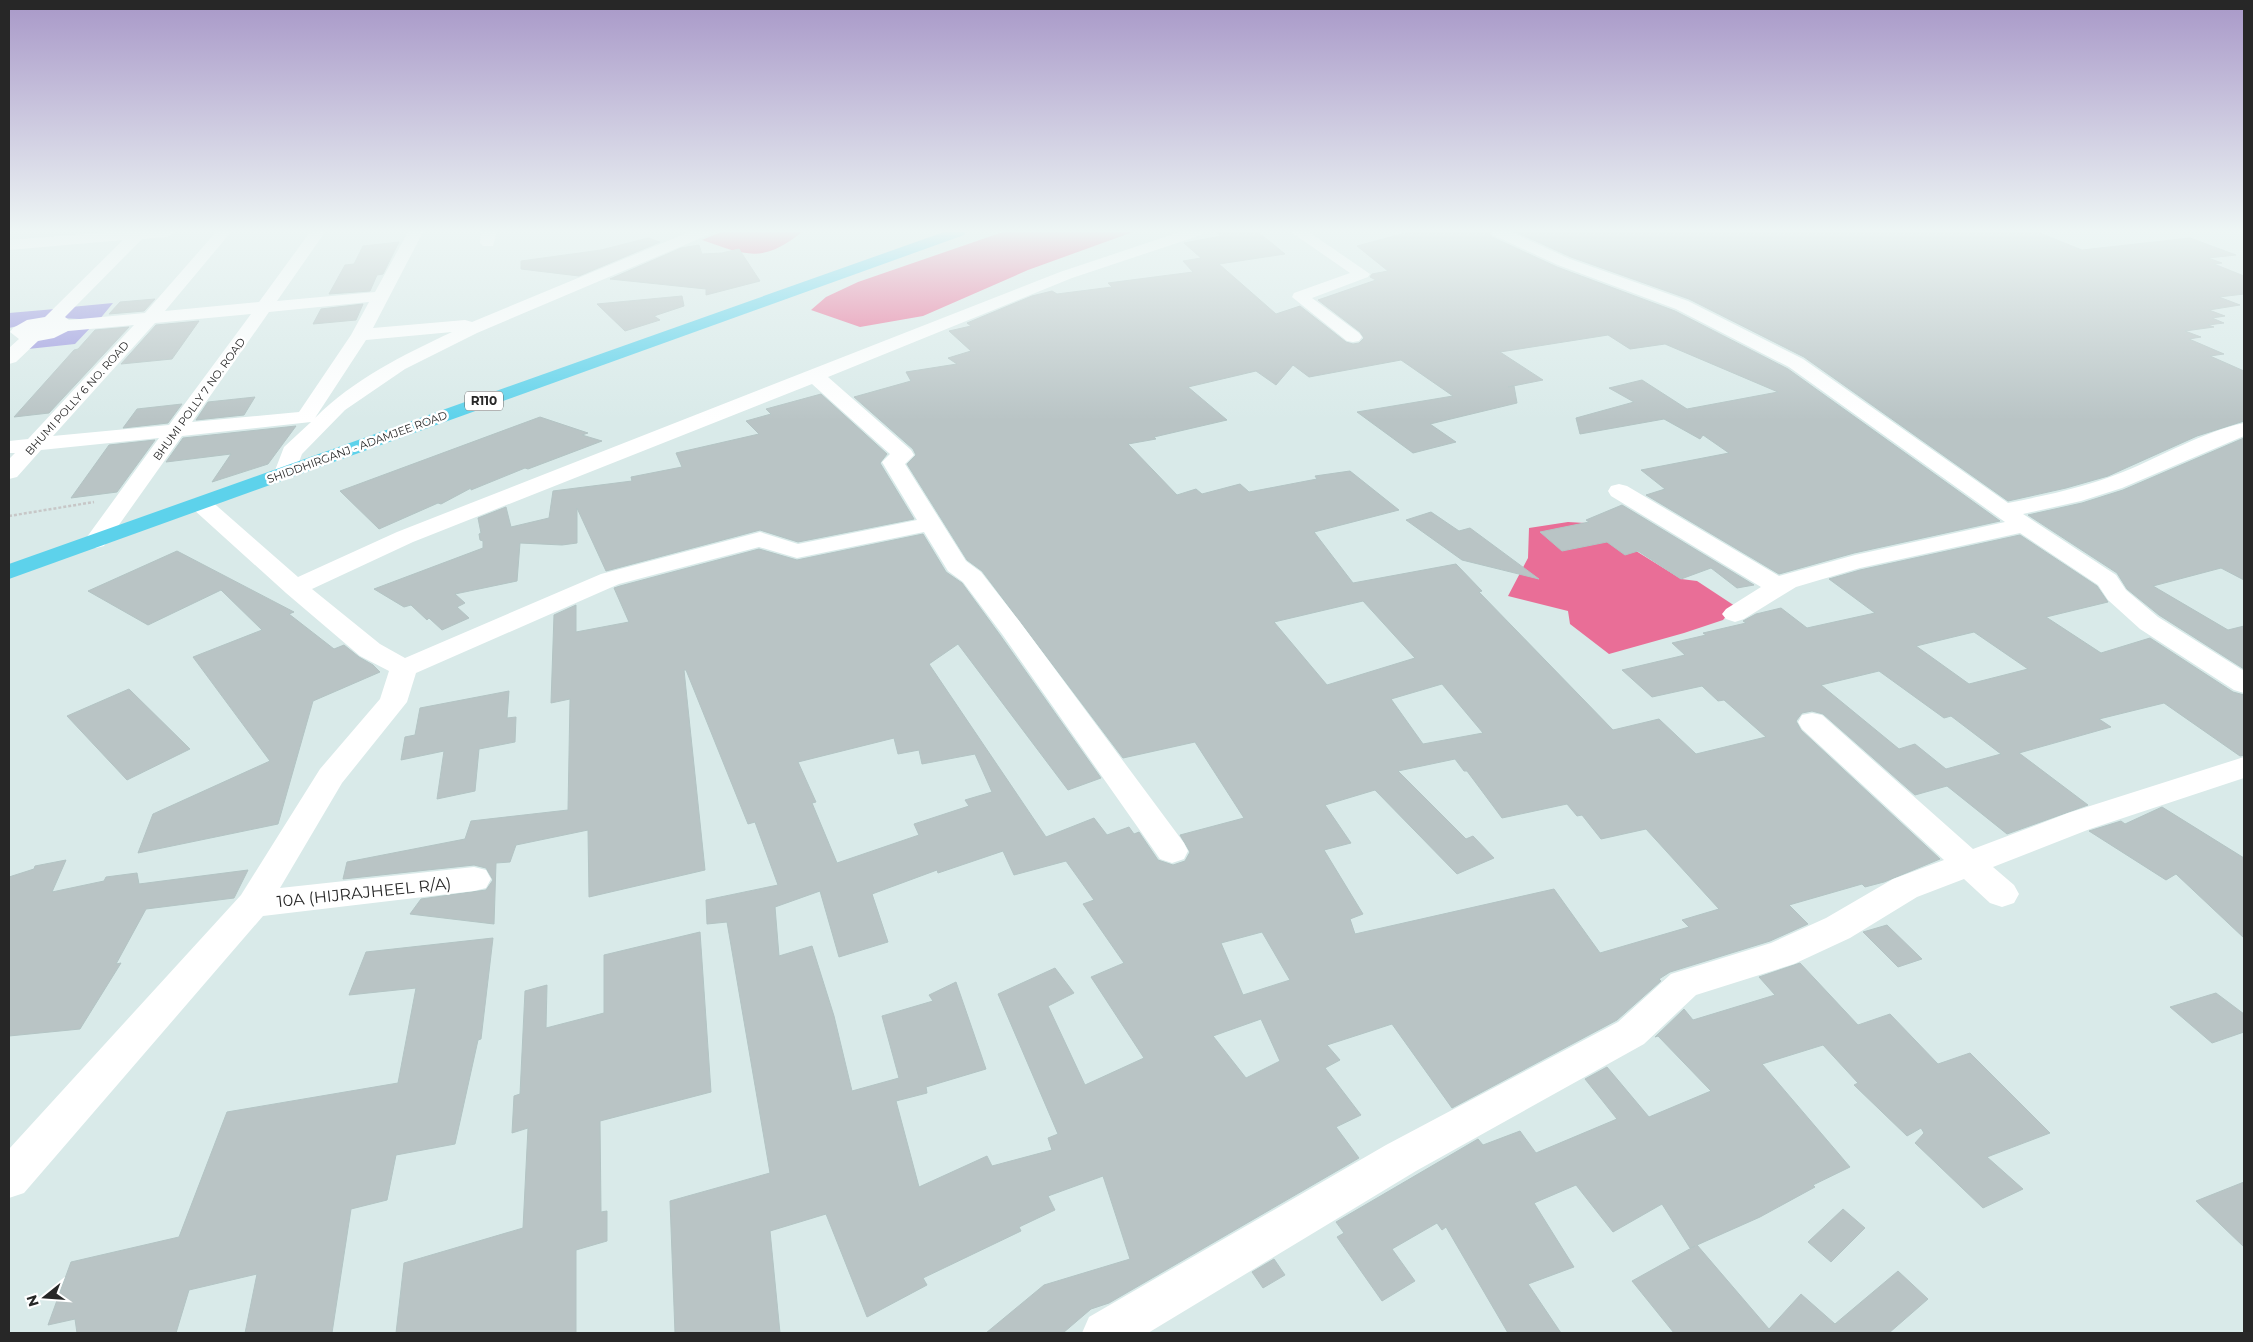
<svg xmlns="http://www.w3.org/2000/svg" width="2253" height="1342" font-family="Montserrat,sans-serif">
	<rect width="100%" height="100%" fill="#d9eae9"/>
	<!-- green -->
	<path fill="#9b97df" d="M113 303 99 320 59 318 71 307Z
		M55 309 44 320 9 328V313Z
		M93 325 75 344 28 349 42 335Z"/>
	<!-- water -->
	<path fill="#e96e97" d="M721 232H802C762 264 746 255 702 240Z
		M1003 232H1133L1028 270 923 316 860 327 811 310 826 297 858 282Z
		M1568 522 1585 523 1636 551 1681 579 1697 581 1735 606 1723 620 1684 633 1609 654 1570 624 1568 611 1508 596 1528 558 1529 528Z"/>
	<!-- building -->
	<path fill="#b9c4c5" stroke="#b3c4c4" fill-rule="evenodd" d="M1216 232H1258L1285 254 1219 264 1276 314 1300 306 1346 342 1353 344 1359 343 1364 338 1360 332 1318 300 1376 280 1370 277 1372 274 1388 271 1357 246 1409 232H1489L1492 237 1557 267 1675 311 1788 369 2000 521 1854 553 1779 574 1646 495 1665 489 1641 470 1729 453 1703 435 1700 439 1664 419 1580 434 1576 418 1634 402 1609 388 1642 380 1687 409 1778 392 1665 344 1630 349 1608 335 1500 352 1543 380 1508 387 1514 386 1517 403 1430 424 1456 442 1413 453 1357 412 1453 396 1401 360 1309 377 1293 365 1276 385 1256 371 1188 387 1227 420 1154 437 1156 439 1128 444 1177 495 1196 489 1202 494 1240 484 1249 492 1317 479 1315 476 1350 471 1399 510 1314 532 1353 583 1456 564 1482 591 1479 592 1613 730 1659 719 1696 754 1766 737 1724 700 1718 701 1702 686 1652 697 1622 670 1685 655 1672 643 1706 635 1703 633 1746 623 1743 621 1756 614 1781 608 1807 628 1875 613 1829 579 1860 570 2020 535 2097 586 2108 602 2046 617 2101 653 2150 638 2233 692 2244 695V755L2240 756 2164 703 2099 719 2111 727 2019 753 2088 805 2007 834 1947 786 1915 795 1823 714 1812 711 1802 713 1796 721 1801 730 1940 859 1884 882 1865 887 1862 884 1789 905 1808 924 1770 941 1670 972 1659 979 1661 981 1617 1020 1452 1108 1392 1024 1327 1045 1340 1060 1325 1068 1361 1115 1336 1127 1359 1158 1109 1303 1091 1309 1063 1333H986L1044 1285 1130 1259 1103 1176 1048 1196 1055 1210 1019 1227 1021 1231 923 1278 927 1285 867 1317 826 1214 770 1231 780 1333H675L670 1201 770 1173 727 922 707 924 706 900 778 885 755 822 748 824 686 670H684L705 870 589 897 588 830 516 845 510 862 496 863 494 924 410 914 421 899 486 890 493 880 486 868 474 865 343 879 347 862 465 839 471 821 568 810 570 699 551 703 554 615 576 605V632L629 622 614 588 620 586 759 549 797 560 923 534 946 572 962 583 1000 635 1101 778 1068 790 958 644 929 664 1046 837 1094 818 1107 835 1129 827 1134 834 1139 832 1158 860 1173 865 1185 861 1190 852 1180 835 1244 818 1195 742 1123 758 982 571 967 560 907 464 916 455 913 449 854 397 911 381 906 372 957 364 948 358 971 351 949 331 971 326 967 323 1032 296 1052 291 1057 294 1112 287 1108 283 1193 272 1183 261 1201 258 1184 243 1221 236ZM1363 601 1415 658 1327 685 1274 622ZM1974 632 2028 669 1969 684 1916 646ZM1879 671 1944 718 1951 716 2001 754 1946 769 1915 744 1899 749 1821 685ZM1442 684 1483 733 1423 744 1391 699ZM894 738 898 754 919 750 922 764 975 754 992 792 965 800 969 806 914 824 919 835 837 863 812 803 816 802 798 762ZM1455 759 1464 771H1467L1502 818 1567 804 1577 816 1582 815 1601 839 1646 829 1719 909 1682 920 1689 927 1600 953 1554 889 1355 934 1350 919 1363 914 1324 850 1351 843 1325 805 1375 790 1457 874 1494 858 1473 836 1466 839 1398 771ZM1003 851 1014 875 1066 861 1094 900 1083 904 1124 963 1091 977 1144 1058 1085 1085 1048 1006 1074 993 1055 968 998 994 1058 1134 1048 1138 1052 1150 992 1166 987 1156 919 1187 896 1101 927 1093 926 1087 986 1069 956 982 929 995 933 1001 882 1016 899 1078 852 1091 834 1016 812 946 779 956 775 907 820 891 839 957 888 942 872 894 937 870 938 873ZM1262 932 1290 980 1243 995 1221 943ZM1261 1019 1280 1061 1246 1078 1213 1036Z
		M1516 232H2037L2082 250 2190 238 2236 255 2208 258 2222 263 2214 264 2244 276V294L2219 297 2240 305 2209 310 2225 316 2212 318 2224 323 2208 325 2214 327 2185 331 2201 337 2189 339 2224 354 2210 356 2244 371V421L2197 436 2108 476 2066 488 2008 501 1804 357 1689 299 1571 257Z
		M648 238 660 242 579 276 521 269V261L601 250Z
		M399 242 383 274 377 275 370 291 329 294 345 265 354 264 363 246Z
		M699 245 702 254 722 253 739 249 760 281 706 295V289L610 279 681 248Z
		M682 296 684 306 654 316 660 320 625 331 597 304Z
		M155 299 144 311 109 314 120 302Z
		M363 304 356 320 313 324 321 309Z
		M199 321 172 359 121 364 156 325Z
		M129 327 49 413 14 417 74 350 78 349 95 330Z
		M821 394 887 454 880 463 914 519 798 542 760 530 606 571 577 508V543L562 545 520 543 517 581 455 594 465 603 457 607 469 618 442 630 429 618 427 620 411 605 404 607 374 589 483 548V541L480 540 479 534 481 533 478 518 506 507 511 527 549 518 553 491 632 481 631 477 682 467 676 453 759 434 746 421 771 414 766 409Z
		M255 397 244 415 196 420 208 402Z
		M182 404 168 423 123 428 137 409Z
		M540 417 588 433 582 435 602 441 528 469 525 468 471 490V488L441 504 438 503 379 529 340 491Z
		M296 426 268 464 212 482 231 454 166 462 183 438Z
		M2244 438V580L2221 568 2153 586 2228 630 2244 626V669L2159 615 2127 589 2117 573 2028 515 2082 503 2123 490Z
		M155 440 117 492 71 498 109 445Z
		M1622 505 1754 585 1737 588 1711 568 1681 579 1638 551 1625 555 1607 542 1562 551 1540 532 1589 522 1586 520Z
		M1431 512 1459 531 1470 528 1539 579 1462 560 1406 520Z
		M177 551 294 612 289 614 334 649 344 645 359 657 373 665 380 672 313 701 278 824 138 853 153 814 270 761 193 657 262 630 221 590 148 625 88 591Z
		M129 689 190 749 127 780 67 716Z
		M509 691 507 718 516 717 515 742 479 749 475 791 437 799 444 751 401 760 405 737 415 735 420 708Z
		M2162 807 2244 858V938L2176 874 2166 880 2089 831 2121 821 2125 824Z
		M66 860 52 892 104 881 106 877 137 873 139 884 248 870 234 898 146 909 116 964 121 963 80 1029 9 1036V877L34 869 35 866Z
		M1887 925 1922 959 1898 967 1863 932Z
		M700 932 711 1092 600 1121 601 1212 607 1211V1241L576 1250V1333H396L404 1263 523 1228 528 1128 512 1133 514 1096 520 1094 525 991 547 985 546 1028 604 1013V955Z
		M493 938 481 1039 478 1040 455 1144 396 1155 387 1200 351 1209 332 1333H245L257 1274 189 1290 176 1333H77L75 1319 48 1325 71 1262 179 1237 227 1112 398 1083 416 988 349 995 366 952Z
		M1800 963 1858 1025 1890 1014 1938 1064 1970 1053 2050 1133 1987 1157 2023 1189 1983 1208 1915 1143 1924 1133 1921 1128 1907 1136 1854 1085 1858 1083 1823 1045 1762 1064 1850 1167 1813 1185 1815 1187 1760 1217 1697 1245 1769 1329 1801 1294 1835 1324 1898 1271 1928 1299 1889 1333H1674L1632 1281 1695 1246 1690 1248 1662 1204 1613 1232 1576 1185 1534 1203 1574 1267 1528 1284 1561 1333H1508L1446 1227 1442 1230 1437 1223 1392 1249 1415 1281 1382 1301 1337 1237 1344 1233 1336 1222 1478 1139 1483 1145 1520 1131 1536 1153 1617 1119 1585 1079 1607 1067 1649 1117 1711 1091 1658 1036 1655 1037 1684 1009 1693 1020 1775 995 1759 977Z
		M2216 993 2244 1014V1032L2212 1043 2170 1007Z
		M2244 1182V1247L2196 1201Z
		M1843 1209 1865 1228 1831 1262 1808 1242Z
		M1274 1259 1285 1275 1263 1288 1252 1272Z"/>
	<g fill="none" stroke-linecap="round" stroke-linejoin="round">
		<!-- path -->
		<path stroke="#c7c7c7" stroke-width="2.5" stroke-dasharray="3 2" stroke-linecap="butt" d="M9 516 94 502"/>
		<!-- street -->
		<path fill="#fff" fill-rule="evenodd" d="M109 232H174L167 237 142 239 65 317 69 320 145 313 216 232H231L165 311 259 302 310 232H325L277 301 375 292 408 232H423L373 328 465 320 472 322 689 232H710L708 235 477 333 405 369 345 410 302 454 293 478 285 480 277 478 274 473 284 447 311 422 182 436 104 546 96 548 88 546 84 541 159 438 41 450 17 477 9 479V459L15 453H9V441L28 439 134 325 68 331 54 338 38 341 16 362 9 364V348L19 339 10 332 13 328 27 320 45 317 123 240 9 250V240ZM369 302 351 335 299 412 192 422 269 312ZM251 314 169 425 53 436 155 323ZM452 332C403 355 354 379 315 418L366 340Z
			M481 232H497L493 246H483L480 243Z
			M1180 232H1203L1201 235 1072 278 828 377 911 450 914 455 905 464 966 561 981 572 1020 622 1184 843 1188 851 1184 859 1172 863 1160 859 1002 634 963 582 948 571 924 532 797 558 759 547 619 584 416 673 407 702 342 783 280 888 474 867 486 870 491 879 486 888 474 891 263 916 24 1193 9 1198V1149L241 895 320 769 380 699 389 671 360 656 286 593 193 509 190 504 193 499 201 497 209 499 298 577 397 532 1060 272ZM812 384 890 454 882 462 917 520 798 544 760 532 601 574 405 658 380 644 312 589 413 542Z
			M1291 232H1309L1370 274 1368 277 1312 298 1359 333 1362 337 1359 341 1353 342 1347 341 1292 297 1294 293 1350 273Z
			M1491 232H1511L1570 259 1688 301 1803 359 2008 503C2048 495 2086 487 2123 472 2163 456 2202 432 2244 423V436L2122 488 2081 501 2023 514 2116 575 2126 590 2158 617 2244 671V693L2234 690 2140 629 2108 600 2098 585 2020 533 1860 568 1796 587 1744 619 1735 622 1726 619 1722 614 1726 609 1761 587 1611 496 1608 491 1611 486 1619 484 1627 486 1779 576 1855 555 2005 522 1789 367 1676 309 1558 265 1493 235Z
			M1812 713 1822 715 1973 849 2068 813 2244 757V778L2090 829 1993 867 2014 885 2019 894 2014 903 2002 907 1990 903 1964 879 1917 897 1850 938 1794 964 1696 995 1644 1044 1416 1171 1148 1333H1082L1089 1317 1386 1145 1618 1022 1671 974 1771 943 1826 918 1893 879 1944 860 1802 729 1798 722 1802 715Z"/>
		<!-- primary -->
		<path fill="#5dd2eb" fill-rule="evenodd" d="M944 232H966L964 235 9 579V564Z"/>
	</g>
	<!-- sky -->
	<linearGradient id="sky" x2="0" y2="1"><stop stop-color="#a898c8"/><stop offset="0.55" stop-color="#eef6f5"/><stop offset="1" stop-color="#eef6f5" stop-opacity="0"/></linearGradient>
	<rect width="2253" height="420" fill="url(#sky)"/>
	<g text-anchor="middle" stroke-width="5" stroke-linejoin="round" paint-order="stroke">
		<!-- far-street labels -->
		<g font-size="11" fill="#272727" stroke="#fff">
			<text transform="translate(77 398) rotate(-48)" y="4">BHUMI POLLY 6 NO. ROAD</text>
			<text transform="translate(199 399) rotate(-54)" y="4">BHUMI POLLY 7 NO. ROAD</text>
			<text transform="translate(357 447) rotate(-20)" y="4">SHIDDHIRGANJ - ADAMJEE ROAD</text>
		</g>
		<!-- shield labels -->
		<rect fill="#fff" stroke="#686868" stroke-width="1" x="465" y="391.5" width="38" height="19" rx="4"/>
		<g font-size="12" font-weight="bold" fill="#272727">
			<text x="484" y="405">R110</text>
		</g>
		<!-- near-street labels -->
		<g font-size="16" fill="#272727" stroke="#fff">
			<text transform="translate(364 892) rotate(-6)" y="6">10A (HIJRAJHEEL R/A)</text>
		</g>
	</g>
	<!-- border -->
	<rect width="2253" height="1342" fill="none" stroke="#272727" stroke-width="20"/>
	<!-- north arrow -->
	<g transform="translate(45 1297) rotate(253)" stroke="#ffffff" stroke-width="4" paint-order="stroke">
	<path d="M0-4L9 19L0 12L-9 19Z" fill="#272727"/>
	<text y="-8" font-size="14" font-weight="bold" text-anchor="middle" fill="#272727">N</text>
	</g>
</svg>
